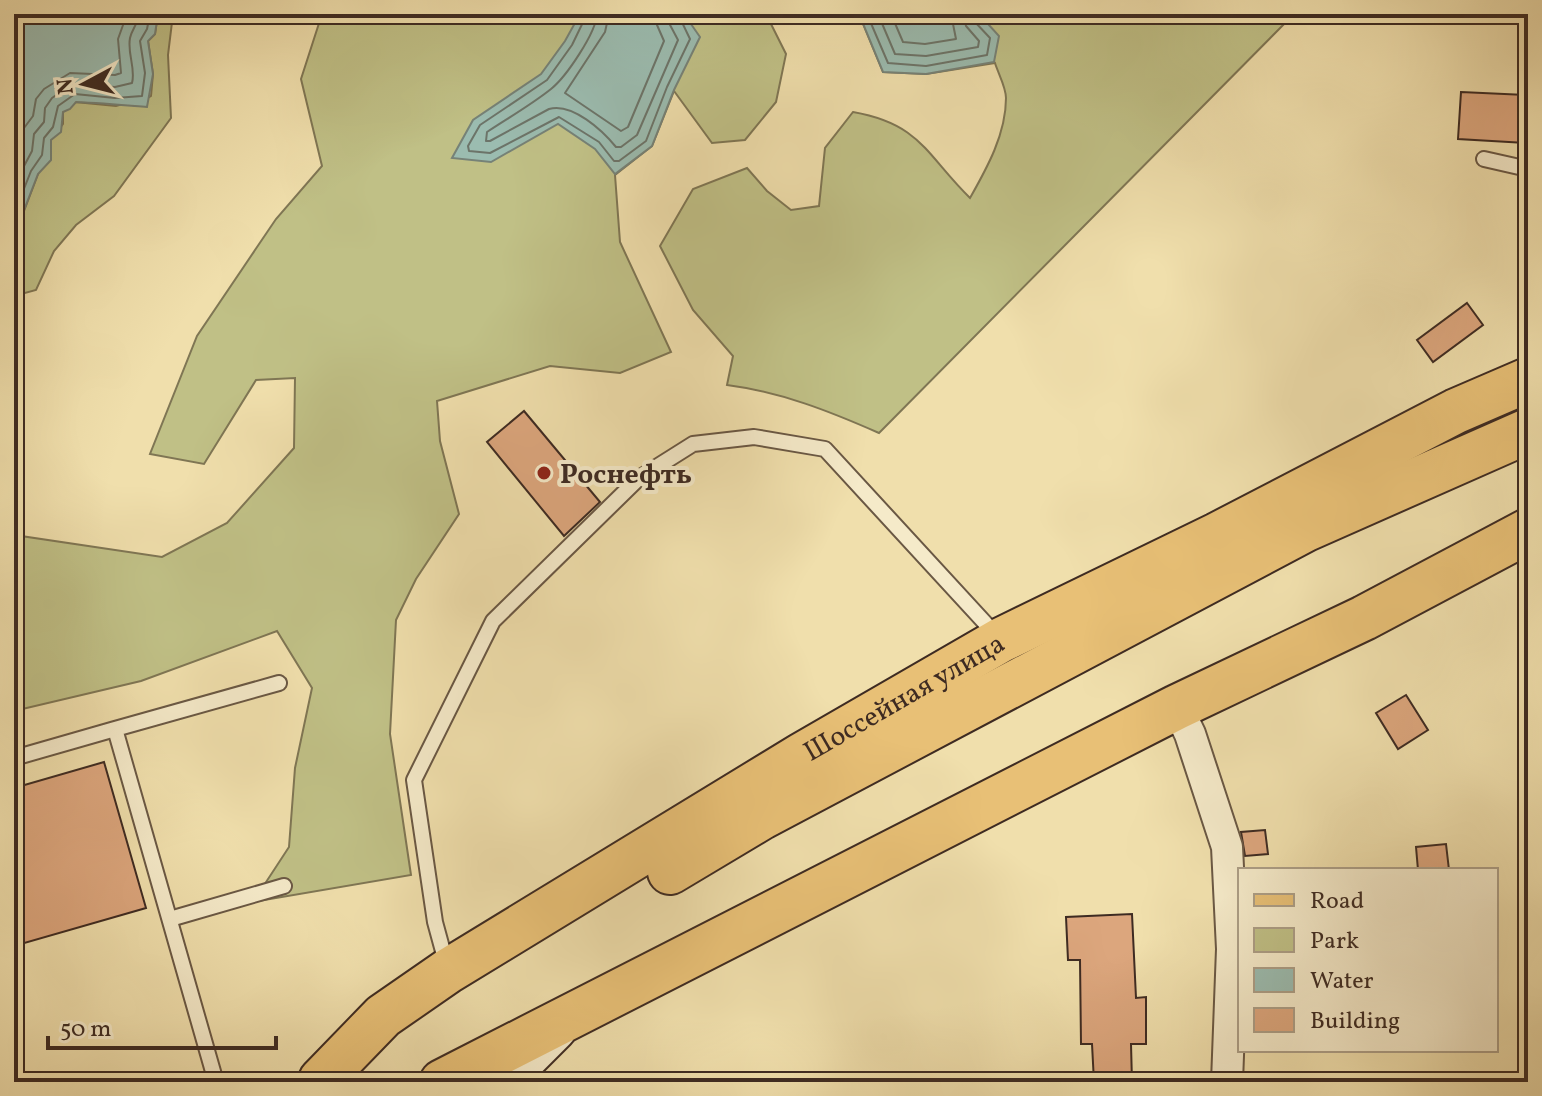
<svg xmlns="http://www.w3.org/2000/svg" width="1542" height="1096" font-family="Vollkorn,serif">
	<rect width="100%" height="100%" fill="#f0dfac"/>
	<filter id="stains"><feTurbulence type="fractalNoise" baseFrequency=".0025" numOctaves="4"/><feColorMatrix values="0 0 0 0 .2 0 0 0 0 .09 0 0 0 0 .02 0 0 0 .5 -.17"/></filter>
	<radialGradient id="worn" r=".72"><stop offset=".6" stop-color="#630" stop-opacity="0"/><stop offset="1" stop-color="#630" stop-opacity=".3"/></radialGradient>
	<!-- green -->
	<path fill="#c0c086" stroke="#7f7654" stroke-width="2" d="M158 14H173L168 55 171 118 114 196 76 225 54 251 36 290 14 296 16 232 51 140 63 124V112L75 102 116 106 126 103 135 106 151 96 153 74 148 41 155 34Z
		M322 14H766L786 54 776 102 745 140 712 143 674 91 652 146 615 175 620 242 671 352 620 373 550 366 437 401 440 441 459 514 416 579 396 620 390 734 411 875 253 902 289 847 295 768 312 688 277 631 141 681 14 711V535L162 557 227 523 294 448 295 378 256 380 204 464 150 454 197 336 276 219 322 166 301 79Z
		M859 14H1294L879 433C829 411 781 392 727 385L733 356 693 310 660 246 693 189 747 168 767 191 791 210 819 206 825 148 853 112C921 124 926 155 970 198 987 168 1006 134 1006 98 1006 87 998 73 995 63L926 74 883 72Z"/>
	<!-- water -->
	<path fill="#9bbcb0" stroke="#768277" stroke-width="2" d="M14 14H158L155 34 148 41 153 74 147 107C123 105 100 103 76 102L70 109 63 112 61 132 51 140V160L38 174 19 223C16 233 19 243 14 252Z
		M580 14H684L700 37 674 90 652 146 615 174 595 149 558 124 491 162 452 158 473 120 541 74 565 41Z
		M859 14H979L999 36 994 62 926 74 883 72Z"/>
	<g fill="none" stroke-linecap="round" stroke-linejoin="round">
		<!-- shore -->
		<path stroke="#6c7469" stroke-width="2" d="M587 14 572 45 547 80 480 125 468 146 469 151 490 153 559 117 599 142 614 161H619L646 141 667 87 690 39 678 14
			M597 14C596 33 566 77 551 89 531 105 508 118 487 132L486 141H490L549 109C572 102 603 131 616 147H621L637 135 678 40 669 23 668 14
			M609 14 605 32 565 93 621 131 628 127 664 41 657 25 656 14
			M867 14 888 63 926 66 987 55 990 38 975 22 974 14
			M878 14 895 54 926 56 978 47 979 41 966 26 963 14
			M891 14 903 42 925 44 956 39 951 14
			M14 156 21 145 24 128 33 116 36 99 44 89 70 73 115 75 121 73 118 39 127 14
			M14 185 32 151 34 134 44 122 45 108 52 98 72 84 115 87 132 83C136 68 127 54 130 38 132 29 138 24 139 14
			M14 214 31 171 42 155 44 138 53 127 58 106 75 94 115 98 142 96 145 73 140 41 147 29 150 14"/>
	</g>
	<!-- building -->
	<path fill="#dca67d" stroke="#3e2b22" stroke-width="2" d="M1461 92 1528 95V143L1458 139Z
		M1467 303 1483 325 1433 362 1417 340Z
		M524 411 600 502 564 536 487 442Z
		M1406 695 1428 730 1398 749 1376 713Z
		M104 762 146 908 14 946V788Z
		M1265 830 1268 854 1245 856 1241 832Z
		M1446 844 1449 870H1418L1416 847Z
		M1132 914 1136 998 1146 997V1044H1131L1132 1082H1094L1092 1044H1081L1080 960H1068L1066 917Z"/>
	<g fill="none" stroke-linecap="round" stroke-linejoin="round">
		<defs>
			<path id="lane" d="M1484 159 1528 169
				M115 729 279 683
				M14 758 115 729 216 1082
				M170 919 284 886
				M447 966 435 922 414 780 493 621 639 478 693 444 754 437 825 449 998 637"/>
			<path id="street" d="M1177 707 1190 734 1227 847 1232 949 1227 1082"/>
			<path id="secondary" d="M502 1082 555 1029"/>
			<g id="primary">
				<path d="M670 872 762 817 1306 529 1528 431"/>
				<path id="s1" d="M321 1080 383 1016 448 971 802 755 1001 640 1217 535 1456 411 1528 380"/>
				<path d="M442 1082 1177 707 1364 618 1528 531"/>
			</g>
		</defs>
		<!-- lane casing -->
		<use href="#lane" stroke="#6a5844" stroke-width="18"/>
		<!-- street casing -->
		<use href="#street" stroke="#6a5844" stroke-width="34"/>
		<!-- secondary casing -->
		<use href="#secondary" stroke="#3e2b22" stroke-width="46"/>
		<!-- primary casing -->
		<use href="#primary" stroke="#3e2b22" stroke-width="48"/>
		<!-- lane -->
		<use href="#lane" stroke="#f5eac9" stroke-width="14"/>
		<!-- street -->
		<use href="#street" stroke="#f5eac9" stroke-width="30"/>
		<!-- secondary -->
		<use href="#secondary" stroke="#f5eac9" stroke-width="42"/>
		<!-- primary -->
		<use href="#primary" stroke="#e8c076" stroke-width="44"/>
	</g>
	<!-- markers -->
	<circle fill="#8f2418" stroke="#f5eac9" stroke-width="3" cx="544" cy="473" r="8"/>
	<g text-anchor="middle" stroke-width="8" stroke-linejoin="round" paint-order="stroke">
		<!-- poi labels -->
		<g font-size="28" font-weight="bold" fill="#3e2b22" stroke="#f5eac9" text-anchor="start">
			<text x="560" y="483">Роснефть</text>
		</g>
		<!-- street labels -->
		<g font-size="28" fill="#3e2b22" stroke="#f5eac9">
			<text dy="10" stroke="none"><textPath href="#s1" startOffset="700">Шоссейная улица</textPath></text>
		</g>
	</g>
	<!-- margin -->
	<rect width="1542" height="1096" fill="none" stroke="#f0dfac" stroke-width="48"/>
	<rect x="16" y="16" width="1510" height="1064" fill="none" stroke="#3e2b22" stroke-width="4"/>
	<rect x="24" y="24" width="1494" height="1048" fill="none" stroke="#3e2b22" stroke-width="2"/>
	<!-- legend -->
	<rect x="1238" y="868" width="260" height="184" fill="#f5eac9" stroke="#ac9e86" stroke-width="2"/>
	<rect x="1254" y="894" width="40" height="12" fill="#e8c076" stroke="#ac9e86" stroke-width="2"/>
	<text x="1310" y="908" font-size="24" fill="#3e2b22">Road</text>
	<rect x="1254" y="928" width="40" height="24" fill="#c0c086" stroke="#ac9e86" stroke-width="2"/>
	<text x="1310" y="948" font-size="24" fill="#3e2b22">Park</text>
	<rect x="1254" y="968" width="40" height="24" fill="#9bbcb0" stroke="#ac9e86" stroke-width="2"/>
	<text x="1310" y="988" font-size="24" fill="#3e2b22">Water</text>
	<rect x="1254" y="1008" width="40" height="24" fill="#dca67d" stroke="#ac9e86" stroke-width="2"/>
	<text x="1310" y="1028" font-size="24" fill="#3e2b22">Building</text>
	<!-- north arrow -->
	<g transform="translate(84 84) rotate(263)" stroke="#f5eac9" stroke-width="6" paint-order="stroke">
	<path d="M0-6L14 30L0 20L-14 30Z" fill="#3e2b22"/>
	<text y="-12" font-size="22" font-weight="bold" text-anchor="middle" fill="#3e2b22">N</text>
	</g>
	<!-- scale -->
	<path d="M48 1036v12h228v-12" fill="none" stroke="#3e2b22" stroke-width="4"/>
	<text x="60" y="1036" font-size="24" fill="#3e2b22" stroke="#f5eac9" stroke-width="6" paint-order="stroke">50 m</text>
	<rect width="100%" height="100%" filter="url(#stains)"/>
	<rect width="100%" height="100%" fill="url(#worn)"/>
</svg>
